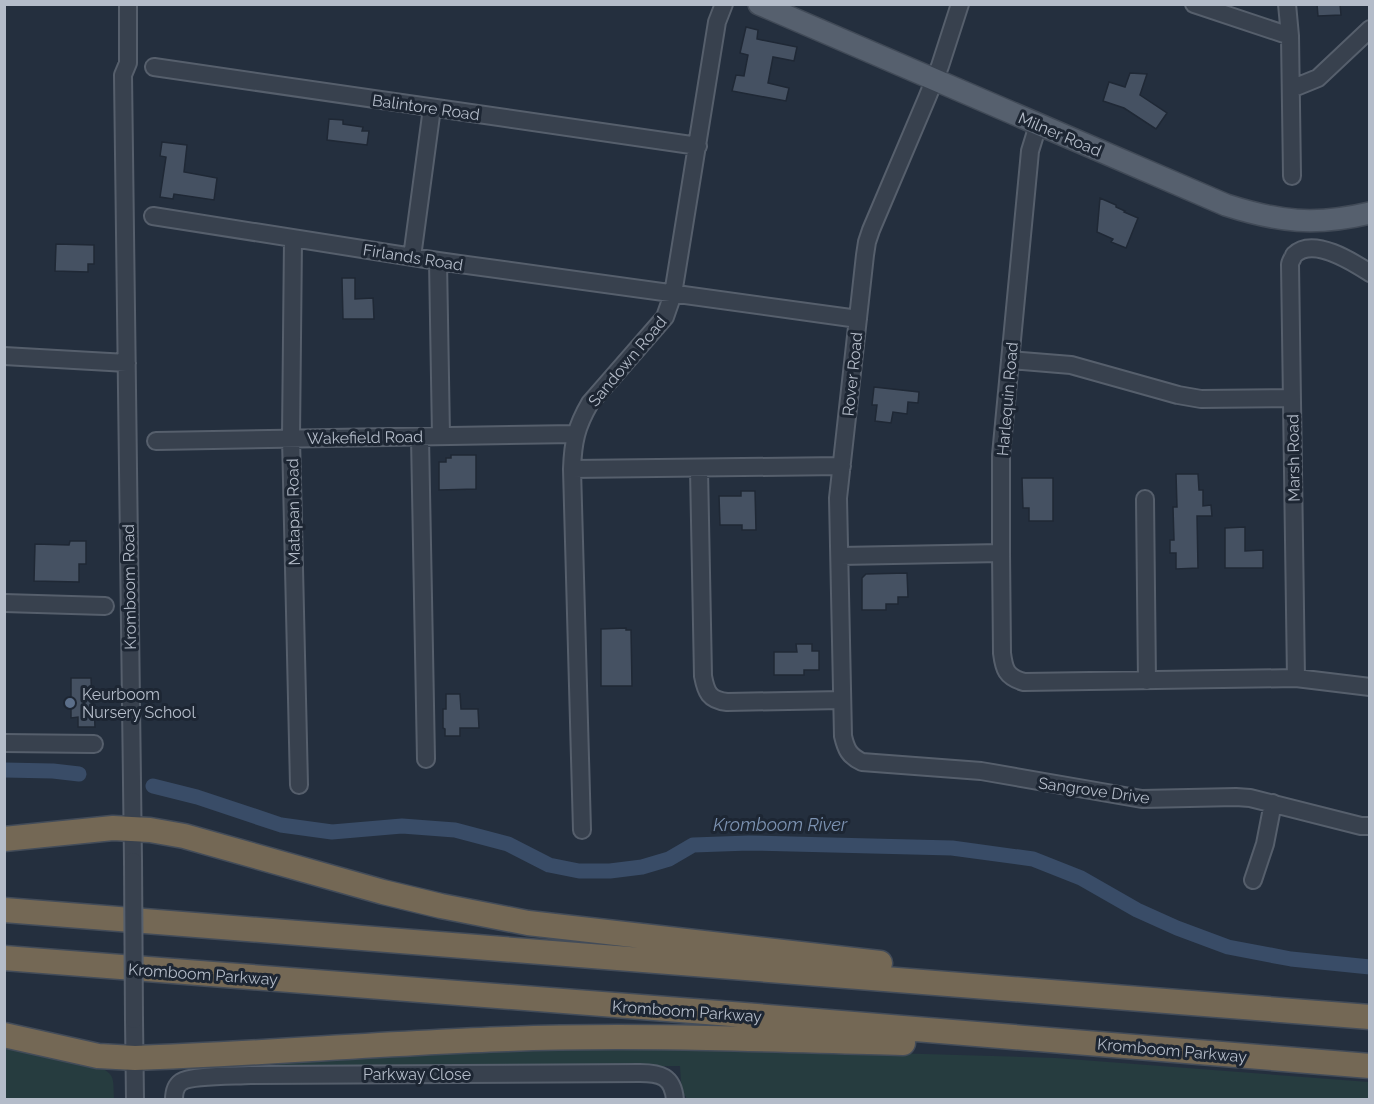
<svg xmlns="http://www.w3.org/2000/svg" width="1374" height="1104" font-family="Raleway,sans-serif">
	<rect width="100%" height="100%" fill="#242f3e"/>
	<!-- green -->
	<path fill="#263c3f" d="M5 1045 93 1065C116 1073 113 1077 114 1099L5 1100Z
		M658 1046 1056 1058 1369 1082 1370 1099 686 1100V1096H682L680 1066 277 1069V1063L515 1047Z"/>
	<!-- water -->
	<path fill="#394c67" d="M1335 958 1369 962V972L1334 968Z"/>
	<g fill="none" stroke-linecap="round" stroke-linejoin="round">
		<!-- canal -->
		<path stroke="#394c67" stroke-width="15" d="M4 770 53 771 79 774
			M153 786 197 797 281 825 332 832 402 826 455 830 508 844 549 865 579 871H610L642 867 669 859 693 845 749 843 952 848 1033 859 1081 878 1137 910 1177 928 1228 947 1291 959 1370 967"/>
	</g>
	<!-- building -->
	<path fill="#455162" stroke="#1f2835" stroke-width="1.5" d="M1317 4H1340L1341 15 1318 16Z
		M746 27 758 30 757 39 797 47 794 61 773 57 768 83 789 88 786 101 732 91 736 75 744 76 748 55 740 53Z
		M1130 73 1147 74 1140 95 1167 113 1156 129 1124 108 1103 101 1109 82 1125 87Z
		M329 119 343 120V124L363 127 362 131H369L367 145 327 140Z
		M162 142 187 145 184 172 217 178 214 200 174 194 173 199 160 197 166 157 160 156Z
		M1100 198 1116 205V207L1125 211 1124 212 1138 218 1126 248 1111 242 1113 239 1097 232Z
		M56 244 94 245V264H88V272L55 271Z
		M342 278H355V299L373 298 374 319H343Z
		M874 387 919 392 918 403 908 402 907 414 893 412 891 423 875 421 877 405H872Z
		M451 455H476V489L439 490V462H446V458H451Z
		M1176 474H1198L1199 490H1203V506L1211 505 1212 516H1197L1198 568 1176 569V553H1170V540H1174L1173 507H1177Z
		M1022 478H1053V521H1029V508H1023Z
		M741 491H755L756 530H742V525H720L719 496H741Z
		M1245 527V551L1263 550V568H1225V528Z
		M70 541H86V564H79V582L34 581 35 544 69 545Z
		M907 573 908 597H898V604H886V610H862V578L866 574Z
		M626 628V630H631L632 686H601V629Z
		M796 644H812V651H819V670H804V675H774V652H797Z
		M71 678H91L92 705H94L95 727H78V717L71 718Z
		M446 694H460L461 709H478L479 728H460V736H445V729L443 728V709H446Z"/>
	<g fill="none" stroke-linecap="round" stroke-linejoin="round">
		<defs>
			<path id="minor" d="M128 4V63L123 75 133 861
				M960 4 940 66 927 98 871 230 867 242 865 255 838 498 843 736C846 749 849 756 862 762L981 771 1142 799 1236 797 1250 798 1361 826H1370
				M1194 4 1290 36
				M1287 4 1290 36 1292 176
				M154 67 698 146
				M1291 89 1318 78 1370 29
				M1038 125 1030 151 1029 162 1001 455V553L1002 653C1004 669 1006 677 1024 682L1296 678 1370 687
				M153 216 438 261 858 319
				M293 239 291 438 299 785
				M412 257 432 108
				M438 261 441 436
				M4 356 127 363
				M1010 360 1071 365 1178 395 1201 399 1292 398
				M420 437 426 759
				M156 441 575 434
				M572 469 842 466
				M699 469 703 676C706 692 709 700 727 702L842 700
				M1145 499 1147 681
				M840 556 1001 553
				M4 603 105 606
				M1296 678 1290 264C1290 262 1294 256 1294 255 1313 236 1353 262 1370 273
				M4 743 94 744
				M582 830 572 469C573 442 576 427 590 403L665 317 673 294 717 22 724 4
				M1253 880 1265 844 1273 803
				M134 1020 135 1100
				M174 1100C174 1093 175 1086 181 1082 191 1075 235 1076 250 1075L640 1073C660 1073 673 1076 675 1100"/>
			<path id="major" d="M759 4 1226 205C1279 222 1315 226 1370 213"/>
			<path id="highway" d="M4 839 113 828 150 830 184 836 383 892 441 906 528 923 880 963
				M4 910 1370 1017
				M4 958 719 1013 1370 1066
				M4 1035 98 1056 135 1058C259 1054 383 1043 507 1039 639 1034 772 1040 903 1043"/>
		</defs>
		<!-- minor casing -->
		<use href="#minor" stroke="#565f6c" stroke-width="20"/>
		<!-- major casing -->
		<use href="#major" stroke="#414a57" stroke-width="24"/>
		<!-- highway casing -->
		<use href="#highway" stroke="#434c59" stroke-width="27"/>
		<!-- minor -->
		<use href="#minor" stroke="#38414e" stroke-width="16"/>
		<!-- major -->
		<use href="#major" stroke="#56606e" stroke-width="21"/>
		<!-- highway -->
		<use href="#highway" stroke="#746855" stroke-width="24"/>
		<defs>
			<path id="minor-bridge" d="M133 861 134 1020"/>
		</defs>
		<!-- minor-bridge casing -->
		<use href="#minor-bridge" stroke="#565f6c" stroke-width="20" stroke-linecap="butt"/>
		<!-- minor-bridge -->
		<use href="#minor-bridge" stroke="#38414e" stroke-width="16"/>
	</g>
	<!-- markers -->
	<circle fill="#5c6f8a" stroke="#1d2633" stroke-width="2" cx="70" cy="703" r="6"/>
	<g text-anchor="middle" stroke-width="6" stroke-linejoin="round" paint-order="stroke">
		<!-- street labels -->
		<g font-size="16" fill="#b4bcc9" stroke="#1d2633">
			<text transform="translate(426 107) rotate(8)" y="6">Balintore Road</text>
			<text transform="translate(1060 134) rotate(23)" y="6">Milner Road</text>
			<text transform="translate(413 257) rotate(9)" y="6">Firlands Road</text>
			<text transform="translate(627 361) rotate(-50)" y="6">Sandown Road</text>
			<text transform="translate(852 374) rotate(-84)" y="6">Rover Road</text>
			<text transform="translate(1007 399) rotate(-85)" y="6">Harlequin Road</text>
			<text transform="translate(365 437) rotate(-1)" y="6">Wakefield Road</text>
			<text transform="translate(1293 458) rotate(-91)" y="6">Marsh Road</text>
			<text transform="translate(293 512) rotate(-91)" y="6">Matapan Road</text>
			<text transform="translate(129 587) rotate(-91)" y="6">Kromboom Road</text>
			<text transform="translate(1094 790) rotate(8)" y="6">Sangrove Drive</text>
			<text transform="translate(203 974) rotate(4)" y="6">Kromboom Parkway</text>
			<text transform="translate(687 1011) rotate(4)" y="6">Kromboom Parkway</text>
			<text transform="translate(1172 1050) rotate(5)" y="6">Kromboom Parkway</text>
			<text x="417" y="1080">Parkway Close</text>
		</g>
		<!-- poi labels -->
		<g font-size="16" fill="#b4bcc9" stroke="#1d2633" text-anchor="start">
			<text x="82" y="700">Keurboom<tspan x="82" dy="18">Nursery School</tspan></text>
		</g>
		<!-- water labels -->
		<g font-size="18" font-style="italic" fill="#7c92b1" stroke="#1d2633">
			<text x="780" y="831">Kromboom River</text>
		</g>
	</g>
	<!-- border -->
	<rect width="1374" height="1104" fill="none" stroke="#b4bcc9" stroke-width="12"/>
</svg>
